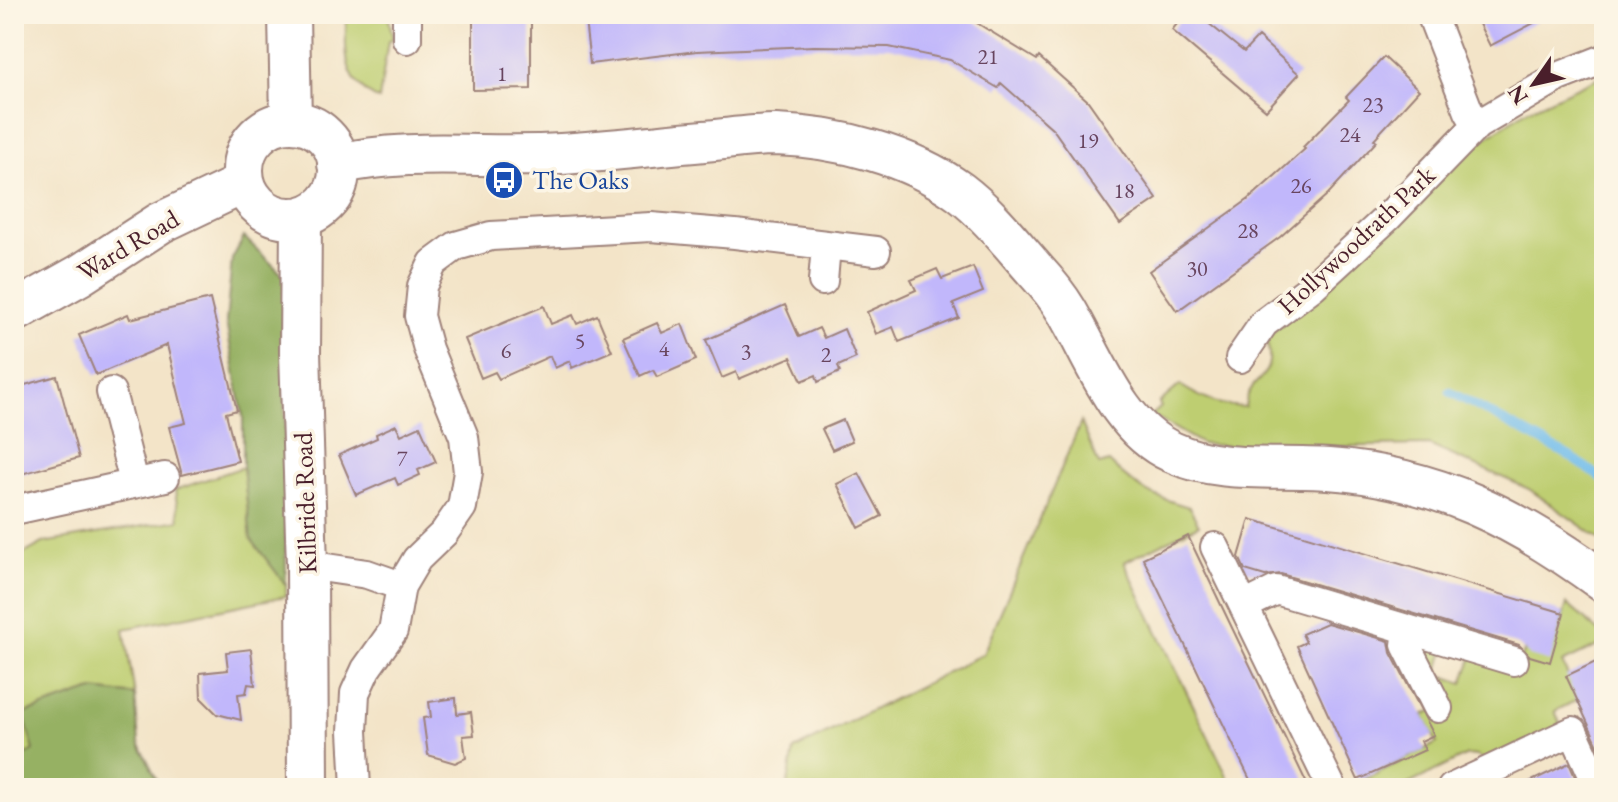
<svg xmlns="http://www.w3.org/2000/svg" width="1618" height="802" font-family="'EB Garamond',serif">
	<rect width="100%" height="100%" fill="#fcf5e5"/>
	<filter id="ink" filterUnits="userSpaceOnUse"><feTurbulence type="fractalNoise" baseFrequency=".0125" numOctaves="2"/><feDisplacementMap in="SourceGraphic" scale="16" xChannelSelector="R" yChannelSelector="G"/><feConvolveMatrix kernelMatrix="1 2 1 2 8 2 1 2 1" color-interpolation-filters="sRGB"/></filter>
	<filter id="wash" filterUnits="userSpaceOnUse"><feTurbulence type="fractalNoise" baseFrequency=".006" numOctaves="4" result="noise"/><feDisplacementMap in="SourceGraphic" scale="32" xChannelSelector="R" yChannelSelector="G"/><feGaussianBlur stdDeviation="1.8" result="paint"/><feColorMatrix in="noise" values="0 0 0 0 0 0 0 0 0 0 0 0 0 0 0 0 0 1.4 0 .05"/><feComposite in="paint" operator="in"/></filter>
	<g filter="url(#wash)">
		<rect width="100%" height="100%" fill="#f3e4c8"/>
		<!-- green -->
		<path fill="#bece71" stroke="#84764e" stroke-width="2" d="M346 14H388L393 40 388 41 379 100C341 81 346 52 346 14Z
			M1604 75V542L1529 489 1429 445 1253 448 1202 444 1152 415 1161 407 1159 403 1180 385C1202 399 1218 406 1245 407 1249 372 1279 384 1266 338L1469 150 1525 111Z
			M1081 422 1099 465 1109 462C1139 491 1149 495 1189 507L1199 525 1124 562 1233 788H787L794 750 983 654Z
			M243 467 251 538 286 585V596L124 629 135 695 93 690 24 714 34 750 14 763V559L43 543 179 520 175 490Z
			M1567 604 1604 636V643L1562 663 1579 699 1555 711 1561 726 1485 761 1477 756 1467 755 1401 788H1348L1437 743 1423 715 1442 706 1417 653 1433 645 1445 648 1437 674 1463 683 1473 656 1517 670 1525 649 1550 656Z"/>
		<!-- forest -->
		<path fill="#96b163" stroke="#706847" stroke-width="2" d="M244 237 284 276 286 585 251 539 243 467V417L226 322 232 259Z
			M93 690 135 695 139 743 161 788H14V763L34 750 23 714Z"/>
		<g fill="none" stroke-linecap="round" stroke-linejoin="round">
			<!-- stream -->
			<path stroke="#72bdeb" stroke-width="9" d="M1450 392 1571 457 1604 480"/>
		</g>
		<g id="blocks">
			<!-- building -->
			<path fill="#c1b7fb" d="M473 14H531V89L473 90Z
				M635 14H950L967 17 1037 60 1039 57 1088 101 1157 199 1120 224 1053 129 1001 83 998 88 950 60 889 47 814 46 697 51 590 64 585 20Z
				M1185 14H1197L1244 52 1258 37 1299 74 1266 110 1172 30Z
				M1474 14H1551L1490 46Z
				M1384 57 1419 90 1374 139 1377 141 1328 194 1280 237 1177 311 1149 271 1249 199 1305 149 1303 147 1349 100 1346 97Z
				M973 267 983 292 953 304 959 318 899 342 893 327 876 334 867 312 916 290 911 280 937 269 942 279Z
				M210 299 237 410 226 413 238 461 182 475 169 427 186 423 167 345 96 375 79 335 128 314 130 319Z
				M785 305 799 337 819 328 824 338 844 329 856 358 838 366 840 372 818 382 816 375 802 381 791 357 739 379 736 372 722 378 706 340Z
				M544 306 551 324 573 315 577 324 597 315 612 351 572 368 570 361 555 368 550 356 499 379 495 372 481 378 465 339Z
				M657 323 662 333 682 324 696 360 657 377 653 370 640 376 623 338Z
				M57 376 79 458 14 476V388Z
				M843 420 852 441 832 450 822 429Z
				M396 425 401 435 420 426 436 462 418 470 420 475 398 485 395 478 356 495 339 455 377 438 376 434Z
				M859 473 882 516 859 528 837 484Z
				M1250 519 1564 613 1550 662 1530 656 1519 645 1281 574 1265 576 1245 570 1239 557Z
				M1188 536 1235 634 1309 788H1254L1143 558Z
				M1327 623 1389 641 1391 653 1434 735 1421 741 1425 750 1358 780 1297 646 1306 642 1302 634Z
				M251 649 255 685 248 684 246 693 238 694 241 720 217 714 201 698 200 673 228 670 226 652Z
				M1604 658V758L1566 676Z
				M456 698 457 714 471 712 474 735 463 736 466 758 455 763 428 755 423 718 431 717 429 702Z
				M1569 763 1580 788H1517Z"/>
		</g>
	</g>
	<g filter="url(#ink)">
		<use href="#blocks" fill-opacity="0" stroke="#9e827a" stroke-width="2"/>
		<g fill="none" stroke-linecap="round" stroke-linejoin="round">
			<defs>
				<path id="street" d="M407 14V39
					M1431 14 1469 112 1477 125
					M823 281 826 246
					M1240 358 1264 323 1313 286 1387 218 1477 125 1558 77 1604 59
					M111 392 134 482
					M14 510 165 477
					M1215 547 1332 788
					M307 565 367 574 401 586 417 559 444 533 462 507 468 472 464 437 428 349 419 316 422 286 433 263 456 246 491 236 651 227 735 234 876 251
					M1244 606 1276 590 1514 661
					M1408 630 1406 645 1438 708
					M356 788 353 731 355 693 366 669 393 631 401 586
					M1452 788 1573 731 1599 788"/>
				<path id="secondary" d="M289 14 291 122
					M243 170a48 48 0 1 1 96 0a48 48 0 1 1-96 0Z
					M338 164C412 147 486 159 561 154 609 151 657 145 704 141 728 139 753 135 776 135 838 137 909 155 960 192 989 214 1011 243 1035 270 1046 282 1057 295 1066 310 1094 357 1118 428 1172 452 1219 474 1277 465 1328 469 1437 477 1517 518 1604 582
					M301 217 300 352 307 565 308 788
					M14 312 80 275 160 223 244 183"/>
			</defs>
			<!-- street casing -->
			<use href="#street" stroke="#9e827a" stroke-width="32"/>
			<!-- secondary casing -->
			<use href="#secondary" stroke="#9e827a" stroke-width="44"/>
			<!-- street -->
			<use href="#street" stroke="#fff" stroke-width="28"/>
			<!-- secondary -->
			<use href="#secondary" stroke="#fff" stroke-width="40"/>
		</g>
	</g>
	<!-- icons -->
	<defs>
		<symbol id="bus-disc" viewBox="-11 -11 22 22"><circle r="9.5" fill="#1a4fb4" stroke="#fcf5e5"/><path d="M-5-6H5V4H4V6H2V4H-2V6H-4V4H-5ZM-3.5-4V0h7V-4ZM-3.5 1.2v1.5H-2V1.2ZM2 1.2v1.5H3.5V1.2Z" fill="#fff"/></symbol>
	</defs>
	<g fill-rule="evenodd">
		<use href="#bus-disc" x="482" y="158" width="44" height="44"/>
	</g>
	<g text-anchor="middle" stroke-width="7" stroke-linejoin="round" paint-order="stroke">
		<!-- number labels -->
		<g font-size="22" fill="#68455f">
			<text x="988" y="64">21</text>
			<text x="502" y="81">1</text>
			<text x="1373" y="112">23</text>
			<text x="1350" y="142">24</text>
			<text x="1088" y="148">19</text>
			<text x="1301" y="193">26</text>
			<text x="1124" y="198">18</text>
			<text x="1248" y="238">28</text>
			<text x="1197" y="276">30</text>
			<text x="580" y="348">5</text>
			<text x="664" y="356">4</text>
			<text x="506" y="358">6</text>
			<text x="746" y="359">3</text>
			<text x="826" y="362">2</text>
			<text x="402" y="466">7</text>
		</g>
		<!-- transit labels -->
		<g font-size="26" fill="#164399" stroke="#fcf5e5" text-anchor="start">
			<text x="532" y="189">The Oaks</text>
		</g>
		<!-- street labels -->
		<g font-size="26" fill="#4a1f2b" stroke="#fcf5e5">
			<text transform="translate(1356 240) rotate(-43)" y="9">Hollywoodrath Park</text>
			<text transform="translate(128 245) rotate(-31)" y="9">Ward Road</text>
			<text transform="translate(305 503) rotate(-92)" y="9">Kilbride Road</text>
		</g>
	</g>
	<!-- margin -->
	<rect width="1618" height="802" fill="none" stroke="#fcf5e5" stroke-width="48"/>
	<!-- north arrow -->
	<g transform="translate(1534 84) rotate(236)" stroke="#fcf5e5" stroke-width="6" paint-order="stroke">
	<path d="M0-6L14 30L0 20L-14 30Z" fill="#4a1f2b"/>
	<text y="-12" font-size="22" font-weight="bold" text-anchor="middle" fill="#4a1f2b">N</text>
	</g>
</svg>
